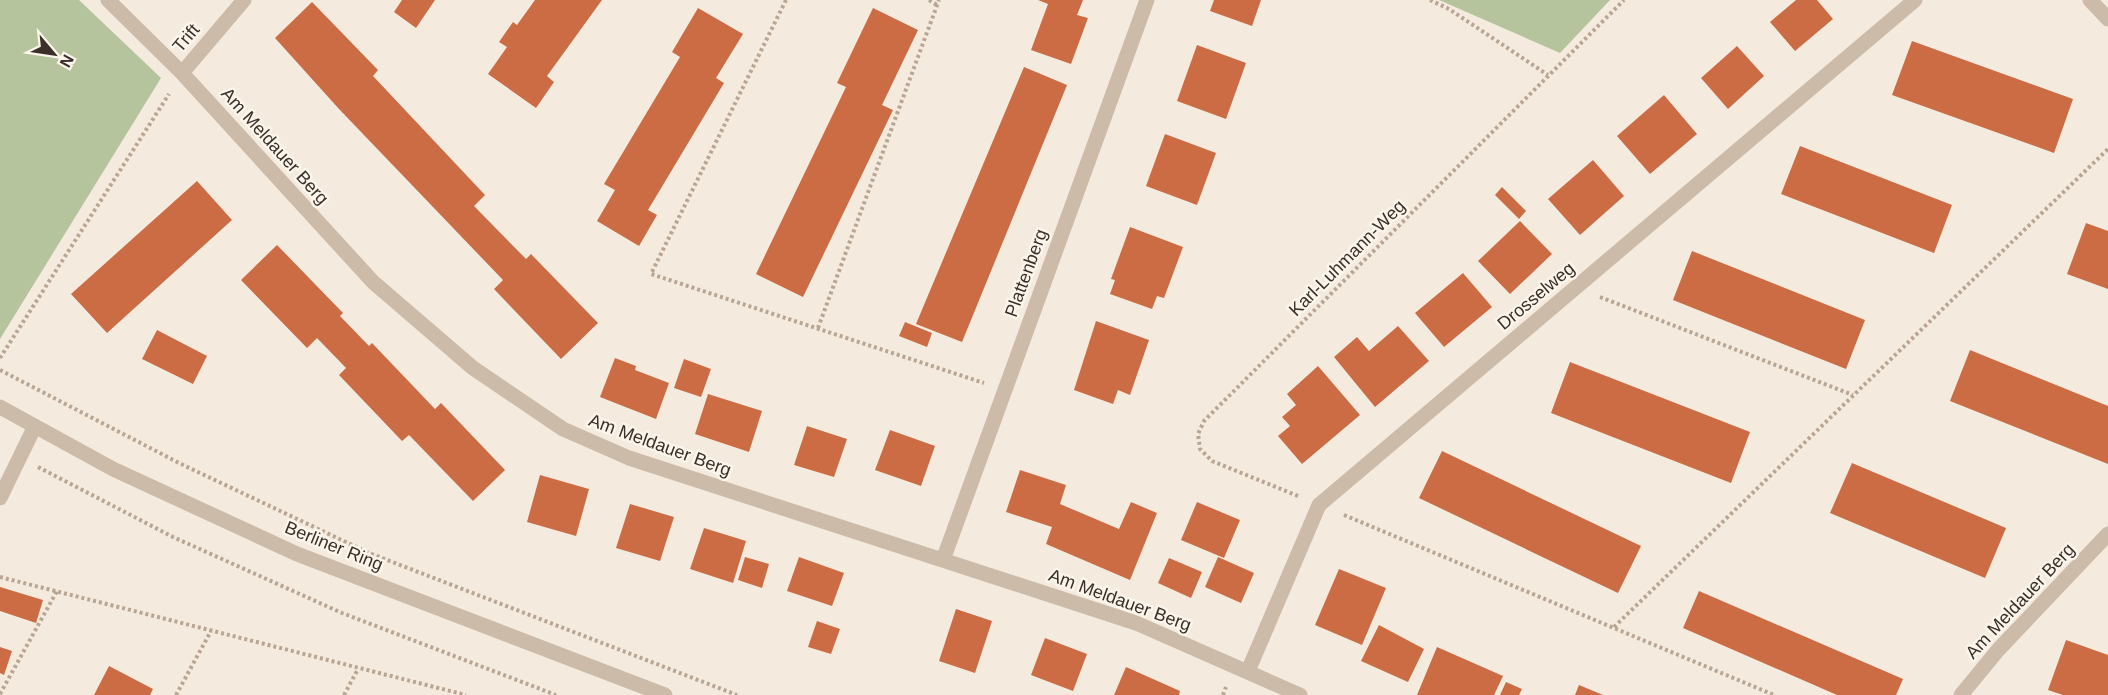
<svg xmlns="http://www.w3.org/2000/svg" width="2108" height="695" font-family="Arial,sans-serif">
	<rect width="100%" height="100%" fill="#f4ebde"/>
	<!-- green -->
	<path fill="#b5c49d" d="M0 0H79L161 78 0 339Z
		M1439 0H1610L1560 53Z"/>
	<!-- building -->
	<path fill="#cc6c45" d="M402 0H435L416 28 394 12Z
		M535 0H602L547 76 554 82 536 108 488 74 507 47 499 42 513 22 517 25Z
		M1038 0H1083L1077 15 1088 18 1071 64 1031 50 1048 4Z
		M1214 0H1261L1252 26 1210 11Z
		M1796 0H1817L1833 19 1795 51 1770 22Z
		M312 2 378 70 373 76 485 195 474 206 526 259 531 254 598 323 561 359 494 289 503 280 339 109 275 38Z
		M698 8 743 34 716 78 724 83 648 210 657 215 639 246 597 221 615 190 604 184 680 57 672 52Z
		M873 8 918 30 882 105 893 110 803 297 756 274 846 87 837 83Z
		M1912 41 2073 99 2054 153 1892 95Z
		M1197 45 1246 63 1226 119 1177 101Z
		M1737 46 1764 76 1728 109 1701 78Z
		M1024 67 1067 85 962 342 916 324Z
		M1664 95 1697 134 1650 174 1617 136Z
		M1165 134 1216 153 1197 205 1146 186Z
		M1800 146 1952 205 1934 253 1781 194Z
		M1593 160 1624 196 1580 235 1548 199Z
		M197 181 232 220 107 333 71 294Z
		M1502 187 1526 211 1519 219 1495 195Z
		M1520 221 1552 254 1510 294 1478 261Z
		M2086 223 2108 231V289L2067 274Z
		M1130 227 1183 247 1164 298 1157 296 1152 309 1110 294 1115 280 1111 279Z
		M277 245 343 313 340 316 369 346 372 343 435 409 441 403 505 470 473 501 409 435 402 441 339 375 346 368 317 338 307 348 241 280Z
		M1692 251 1865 320 1846 369 1673 300Z
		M1463 273 1492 307 1444 347 1415 313Z
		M1096 321 1149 340 1130 395 1118 390 1113 404 1074 390Z
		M905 322 932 333 927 347 899 336Z
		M1398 326 1429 361 1375 407 1334 357 1357 337 1369 351Z
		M157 330 207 356 193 384 142 359Z
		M1970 350 2108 406V464L1950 401Z
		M615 358 636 366 635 370 669 383 656 419 600 397Z
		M684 359 711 369 701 397 674 388Z
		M1570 362 1750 432 1731 483 1551 413Z
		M1318 366 1360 415 1302 464 1278 436 1290 426 1282 417 1296 405 1287 394Z
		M708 394 762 411 749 452 695 434Z
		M807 426 847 439 834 477 794 465Z
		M890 430 935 446 921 486 875 470Z
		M1442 451 1641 546 1618 593 1419 498Z
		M1852 463 2006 528 1985 578 1830 513Z
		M1020 470 1066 485 1060 504 1119 529 1131 502 1157 513 1130 580 1046 544 1052 527 1006 512Z
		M540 475 589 489 576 536 527 522Z
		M1197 502 1240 520 1224 558 1181 540Z
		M630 504 674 517 660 561 616 548Z
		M704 528 746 541 733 583 690 569Z
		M745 557 769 564 762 588 738 580Z
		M799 557 844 573 832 606 787 591Z
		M1218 557 1254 573 1241 603 1205 587Z
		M1169 558 1202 572 1191 598 1158 583Z
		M1339 569 1386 588 1362 645 1315 625Z
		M0 587 43 600 36 623 0 611Z
		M1699 591 1903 679 1896 695H1837L1683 628Z
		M956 609 992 621 975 673 939 661Z
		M817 621 840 629 831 654 808 647Z
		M1379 625 1424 649 1408 682 1361 661Z
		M1045 638 1087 654 1073 691 1031 675Z
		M2066 640 2108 655V695H2063L2048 690Z
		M0 647 12 651 4 675 0 673Z
		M1437 647 1503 676 1494 695H1417Z
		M109 666 153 689 150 695H94Z
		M1126 667 1180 691 1179 695H1114Z
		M1506 682 1522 689 1519 695H1500Z
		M1579 685 1603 695H1575Z"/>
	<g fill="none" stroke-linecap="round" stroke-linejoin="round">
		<!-- path -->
		<path stroke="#b9a593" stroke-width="4" stroke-dasharray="3 3" stroke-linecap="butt" d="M786 0 651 274 984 383
			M929 0 937 5
			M1430 0 1449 9 1548 75
			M1600 297 1853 395
			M818 328 939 0
			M0 358 169 94
			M0 370 181 464 369 553 737 695
			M38 467 173 537 342 613 556 695
			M1298 496 1212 461 1200 449 1198 434 1204 421 1624 0
			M1344 515 1774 695
			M0 577 466 695
			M1614 627 2108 149
			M0 694 57 591
			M176 695 211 631
			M344 695 358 669
			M1223 695 1226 687"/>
		<!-- minor -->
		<path stroke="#cdbba9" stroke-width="15" d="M108 0 182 73 373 282 473 368 563 429 629 458 1136 623 1300 695
			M2090 0 2108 19
			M182 73 244 0
			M0 407 113 469 297 554 665 695
			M0 498 35 426
			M943 560 1147 0
			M1248 671 1319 505 1915 0
			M1961 695 1998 650 2108 534"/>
	</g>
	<g text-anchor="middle" stroke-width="5" stroke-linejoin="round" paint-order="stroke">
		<!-- street labels -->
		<g font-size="18" fill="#3a2f29" stroke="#fbf5eb">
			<text transform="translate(186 38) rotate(-50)" y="6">Trift</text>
			<text transform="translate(275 146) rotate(48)" y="6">Am Meldauer Berg</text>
			<text transform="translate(1347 258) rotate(-45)" y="6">Karl-Luhmann-Weg</text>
			<text transform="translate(1026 273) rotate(-70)" y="6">Plattenberg</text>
			<text transform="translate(1536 296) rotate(-40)" y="6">Drosselweg</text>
			<text transform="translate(660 445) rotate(20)" y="6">Am Meldauer Berg</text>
			<text transform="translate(334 546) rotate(22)" y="6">Berliner Ring</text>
			<text transform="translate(1120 600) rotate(20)" y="6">Am Meldauer Berg</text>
			<text transform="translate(2020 601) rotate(-47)" y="6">Am Meldauer Berg</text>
		</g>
	</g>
	<!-- north arrow -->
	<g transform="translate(54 54) rotate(119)" stroke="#fbf5eb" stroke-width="4.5" paint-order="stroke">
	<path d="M0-4.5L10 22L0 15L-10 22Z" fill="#3a2f29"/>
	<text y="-9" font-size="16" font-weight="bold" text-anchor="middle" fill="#3a2f29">N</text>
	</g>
</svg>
